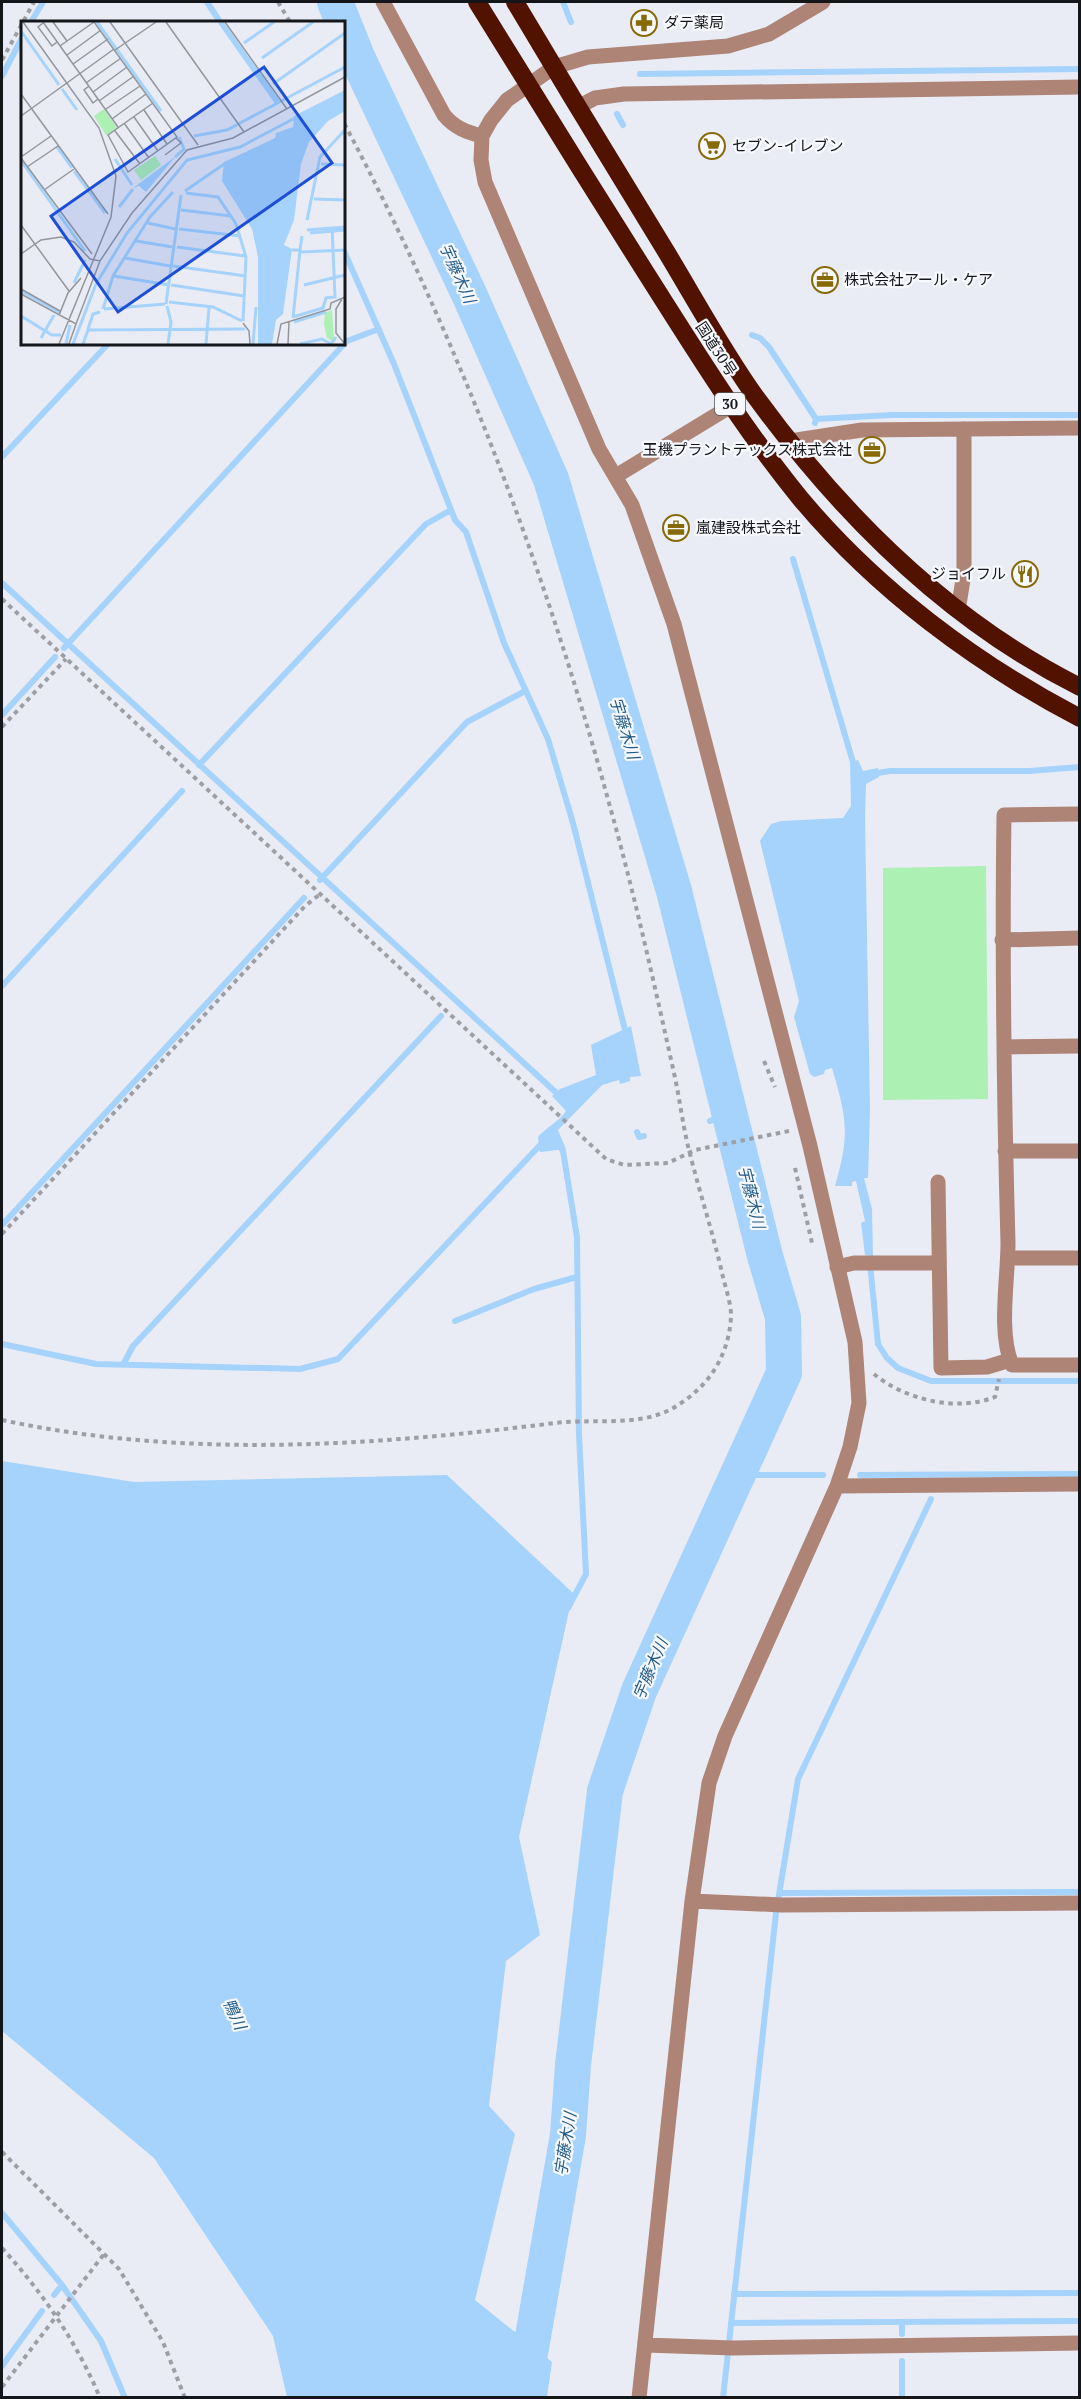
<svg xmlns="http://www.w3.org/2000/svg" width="1081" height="2399" font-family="'PT Serif','Noto Sans JP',serif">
	<rect width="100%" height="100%" fill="#e9ecf4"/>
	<!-- green -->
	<path fill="#acf0b3" d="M986 866 988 1099 883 1100V868Z"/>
	<!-- water -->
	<path fill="#a5d3fb" d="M858 760 863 771 878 768 879 777 866 784 865 817 870 1110 868 1178H864L872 1209 873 1256 865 1255 861 1223 865 1221 856 1181 852 1182V1186H835C850 1134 847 1119 832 1068L825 1070 824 1074 814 1077 810 1074 794 1017 799 1001 760 841 771 824 781 821 843 818 851 806 850 762Z
		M631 1026 641 1076 630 1077V1081L620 1084 619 1080 602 1085 558 1130 566 1149 540 1152 538 1137C546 1127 558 1123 566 1111L552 1096 560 1089 596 1075 591 1045Z
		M2 1461 134 1482 447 1475 573 1593 519 1837 540 1935 506 1961 489 2106 515 2134 475 2300 552 2362 547 2397H287L273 2336 154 2158 2 2031Z"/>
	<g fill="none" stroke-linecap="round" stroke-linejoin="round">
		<!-- stream -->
		<path stroke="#a5d3fb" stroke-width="6" d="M207 2 220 22
			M563 2 571 22
			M31 22 43 2
			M640 74 1080 69
			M2 76 22 38
			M617 114 623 125
			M344 251 394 364 455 520 466 532 504 643 548 739 573 823 626 1034
			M752 335 760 338 769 347 816 419 815 423
			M816 419 892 415H1080
			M2 457 108 344
			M793 559 855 769
			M2 583 562 1098
			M64 648 347 341 379 329
			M2 715 55 657
			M199 765 426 524 451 510
			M871 774 890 771H1029L1080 767
			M320 880 467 722 525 691
			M2 986 182 791
			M710 1121 731 1112
			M637 1132 639 1137 644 1136
			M559 1145 563 1151 577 1237 579 1434 586 1574 568 1608
			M2 1225 304 898
			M870 1264 878 1344 887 1358 898 1368 931 1381H1080
			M455 1321 534 1289 577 1277
			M2 1344 96 1364 300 1369 338 1359 543 1142
			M124 1363 133 1346 441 1016
			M739 1475H823
			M860 1475 1080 1474
			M780 1893 1080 1892
			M2 2213 62 2285 101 2341 125 2398
			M734 2294 1080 2293
			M54 2295 62 2285
			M731 2323 1080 2321
			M902 2323V2334
			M902 2361V2398
			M2 2366 42 2311
			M723 2398 776 1913 798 1779 931 1499"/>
		<!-- river -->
		<path stroke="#a5d3fb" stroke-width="36" d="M335 2 357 57 469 294 551 479 674 891 765 1256 783 1317 784 1373 639 1691 605 1791 573 2065 568 2135 524 2388 520 2398"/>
		<!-- path -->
		<path stroke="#9d9fa5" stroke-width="4" stroke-dasharray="4.5 4.5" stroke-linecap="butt" d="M278 2 290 22
			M2 60 34 2
			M2 599 606 1159 624 1165 668 1163 695 1150 789 1131
			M2 727 66 659
			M764 1061 775 1087
			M795 1168 812 1243
			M2 1234 305 906 319 895
			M874 1374C905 1400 957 1412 995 1397L999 1379
			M2 1420C183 1459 372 1446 555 1423 588 1419 625 1425 657 1415 676 1409 694 1395 707 1380 722 1362 731 1337 731 1313 730 1300 725 1286 722 1273 713 1233 700 1194 690 1154 683 1128 680 1100 674 1073 654 983 634 892 609 803 545 568 458 338 344 123
			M2 2152 119 2269 163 2342 185 2398
			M2 2248C42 2292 77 2342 100 2398
			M2 2387 104 2254"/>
		<!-- minor -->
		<path stroke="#ae8477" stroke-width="15" d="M383 2 444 115C455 128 466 132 482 136
			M578 107 595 98 624 94 1080 87
			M790 441 862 430 1080 428
			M616 476 731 406
			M958 611 964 573V429
			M1080 814 1004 815C1002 958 1004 1100 1008 1243 1008 1280 998 1331 1012 1365H1080
			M1002 940 1080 938
			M1004 1047 1080 1046
			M1005 1151H1080
			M938 1182 941 1368 987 1367 1010 1360
			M1008 1258H1080
			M837 1267 854 1263H939
			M837 1486 1080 1484
			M692 1901 782 1905 1080 1903
			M645 2345 733 2348 1080 2343
			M639 2398 692 1901 709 1783 725 1736 837 1486 850 1447 859 1403 855 1342 810 1146 674 624 632 505 599 449 485 182 481 160 482 136 491 120 507 100 554 67 588 57 728 46 769 34 823 2"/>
		<!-- highway -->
		<path stroke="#521200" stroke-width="18" d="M477 2C533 93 589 183 646 273 695 350 742 427 800 498 876 589 975 663 1080 718
			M515 2C565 86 616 170 667 253 696 301 723 351 755 396 841 514 948 621 1080 687"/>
	</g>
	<!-- icons -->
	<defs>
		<symbol id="pharmacy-ring" viewBox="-11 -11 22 22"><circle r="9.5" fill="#f7f9fe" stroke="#876a06" stroke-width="1.5"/><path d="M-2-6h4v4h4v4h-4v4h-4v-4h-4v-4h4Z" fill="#876a06"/></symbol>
		<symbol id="supermarket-ring" viewBox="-11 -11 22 22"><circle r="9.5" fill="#f7f9fe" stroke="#876a06" stroke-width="1.5"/><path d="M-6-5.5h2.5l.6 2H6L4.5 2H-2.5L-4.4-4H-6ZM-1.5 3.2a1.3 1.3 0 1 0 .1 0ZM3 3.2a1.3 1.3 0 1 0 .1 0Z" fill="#876a06"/></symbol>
		<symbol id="office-ring" viewBox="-11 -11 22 22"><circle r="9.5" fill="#f7f9fe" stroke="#876a06" stroke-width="1.5"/><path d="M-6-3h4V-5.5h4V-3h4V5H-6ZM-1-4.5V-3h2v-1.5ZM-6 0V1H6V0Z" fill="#876a06"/></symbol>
		<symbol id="restaurant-ring" viewBox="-11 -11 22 22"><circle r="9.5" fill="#f7f9fe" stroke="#876a06" stroke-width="1.5"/><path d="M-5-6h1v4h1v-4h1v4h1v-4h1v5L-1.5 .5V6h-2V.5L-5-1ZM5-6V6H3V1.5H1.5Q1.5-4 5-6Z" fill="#876a06"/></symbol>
	</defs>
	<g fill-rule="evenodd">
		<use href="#pharmacy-ring" x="629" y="8" width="30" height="30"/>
		<use href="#supermarket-ring" x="697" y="131" width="30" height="30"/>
		<use href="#office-ring" x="810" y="265" width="30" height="30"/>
		<use href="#office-ring" x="857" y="435" width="30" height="30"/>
		<use href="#office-ring" x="661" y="513" width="30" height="30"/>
		<use href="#restaurant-ring" x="1010" y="559" width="30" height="30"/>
	</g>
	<g text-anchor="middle" stroke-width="4.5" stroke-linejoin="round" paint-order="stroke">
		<!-- shield labels -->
		<rect fill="#f7f9fe" stroke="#595a5e" stroke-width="1.5" x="715" y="393" width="30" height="22" rx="4.5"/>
		<g font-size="14" font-weight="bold" fill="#151619">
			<text x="730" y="409">30</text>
		</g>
		<!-- poi labels -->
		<g font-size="15" fill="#151619" stroke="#f7f9fe" text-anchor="start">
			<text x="664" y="28">ダテ薬局</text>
			<text x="732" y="151">セブン-イレブン</text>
			<text x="844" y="285">株式会社アール・ケア</text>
			<text x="852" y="455" text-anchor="end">玉機プラントテックス株式会社</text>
			<text x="696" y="533">嵐建設株式会社</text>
			<text x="1006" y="579" text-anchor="end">ジョイフル</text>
		</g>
		<!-- street labels -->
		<g font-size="15" fill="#151619" stroke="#f7f9fe">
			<text transform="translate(716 349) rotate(57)" y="5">国道30号</text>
		</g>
		<!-- water labels -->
		<g font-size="16" font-style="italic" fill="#225b87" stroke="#f7f9fe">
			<text transform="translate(458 273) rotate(66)" y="6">宇藤木川</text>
			<text transform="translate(625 728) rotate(73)" y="6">宇藤木川</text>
			<text transform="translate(752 1197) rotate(76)" y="6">宇藤木川</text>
			<text transform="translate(650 1669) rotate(-67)" y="6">宇藤木川</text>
			<text transform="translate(235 2014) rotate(65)" y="6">鴨川</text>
			<text transform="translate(565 2144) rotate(-81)" y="6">宇藤木川</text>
		</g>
	</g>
	<!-- overview -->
	<g transform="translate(21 21)">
		<rect width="324" height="324" fill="#e9ecf4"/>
		<path d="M83 88 96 107 85 114 73 95ZM134 135 140 144 120 159 113 149ZM311 289 313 318 311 320 306 317 303 303 304 292Z" fill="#acf0b3"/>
		<path d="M324 69V90L307 100 288 121 280 143 273 199 263 224 271 228 262 293 255 299 251 323H237V236L231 208 201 160 203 141 254 117 255 112 272 106 273 95ZM155 135 125 171 118 165 112 167Z" fill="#a5d3fb"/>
		<path fill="none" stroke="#a5d3fb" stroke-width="3" d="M76 1 140 90M198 1 256 83M201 1 258 81M0 10 38 64M223 22 253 1M241 37 292 1M252 63 324 12M41 68 56 89M173 115 206 109 324 46M36 126 51 147M154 136 163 128 158 116M94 138 111 164M1 141 64 230M300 143 324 144M53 150 84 192M164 170 206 141M165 172 197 176 215 203 225 236 222 300M293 178 324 179M98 186 112 168M160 189 210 195M286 199 299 136 324 109M127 202 154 208M158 208 220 215M286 209 324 206M289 212 324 209M115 220 152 226M156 226 224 235M271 229H279L281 215M280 231 324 229M104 237 149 245M152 245 225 255M93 255 148 264M53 262 64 239M150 264 223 275M283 264 324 254M0 270 40 292M148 281 192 286 221 300M145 283 160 174M146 285 150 301 147 323M82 288 92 255 129 196 152 171M83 288 144 283M0 295 31 314H40M272 296 302 287 305 277 314 276 311 206M272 297 279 229M273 301 305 291M67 308 72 293 79 291M20 317 33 294M45 323 49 304M52 323 75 263 106 212 166 139 219 126 276 96M62 323 67 309 224 308M185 323 188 287M232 323 235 286M279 323 301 318 310 323 315 316"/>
		<path fill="none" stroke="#94969c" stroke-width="1.5" d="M2 1 78 107 95 155 90 196 38 323M22 1 97 106M32 1 46 20M89 1 177 124M145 1 223 111M204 1 266 88M22 2 17 6 31 25 36 21M39 25 73 1 156 116 107 151 87 114 132 82M94 29 135 1M46 34 80 9M52 43 87 18M65 62 100 37M68 65 63 69 72 82 77 78M72 71 106 46M0 73 87 193M78 80 113 55M85 88 119 65M123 89 146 123M0 95 93 28M113 96 137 130M91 98 125 73M103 102 128 137M94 110 119 143M144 134 160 122 155 117M0 136 30 115M0 137 71 233M6 146 37 125M23 169 53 148M0 204 48 270M0 233 20 219 40 216 53 221 69 238 79 240 111 192 166 129 212 117 324 56M0 268 39 290M0 273 55 303 79 240M321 278 315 288V312L324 323M38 294 47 272 60 257M222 302 228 310 229 323M48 323 55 303M256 323 260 303 309 288 310 282 324 276M267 323 268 301"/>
		<path fill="#1d4ed8" fill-opacity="0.15" stroke="#1d4ed8" stroke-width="3" d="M243 46 311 142 97 291 30 195Z"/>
		<rect width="324" height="324" fill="none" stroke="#151619" stroke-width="3"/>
	</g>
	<!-- border -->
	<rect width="1081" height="2399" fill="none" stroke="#151619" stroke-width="6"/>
</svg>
